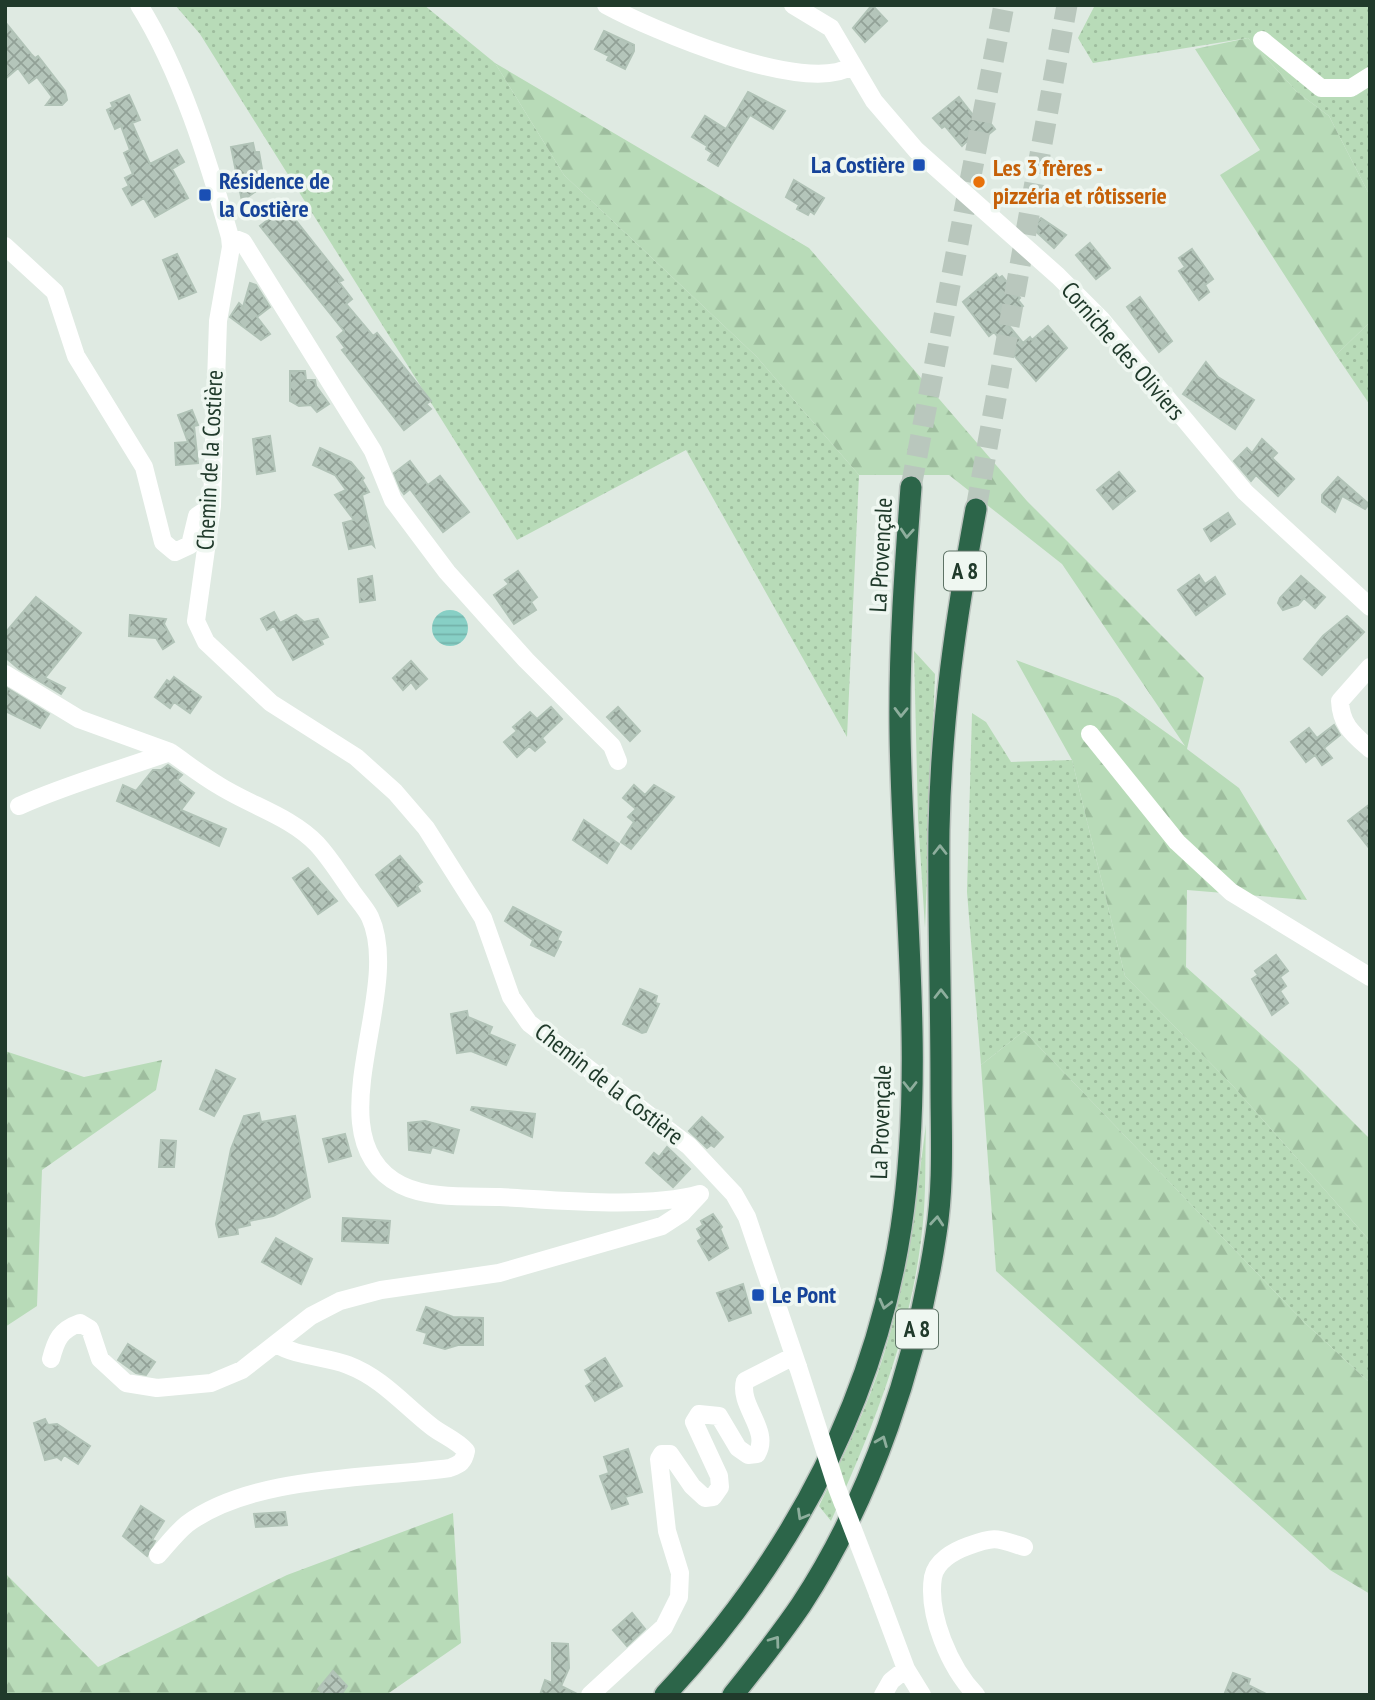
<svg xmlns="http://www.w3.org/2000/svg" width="1375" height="1700" font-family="'PT Sans Narrow',sans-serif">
	<defs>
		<pattern id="grass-dots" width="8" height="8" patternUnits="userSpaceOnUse" patternTransform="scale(1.75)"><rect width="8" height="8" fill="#b8dbb8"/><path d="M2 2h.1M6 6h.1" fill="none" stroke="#9ebd9e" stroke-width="1.8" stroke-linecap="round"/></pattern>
		<pattern id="forest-firs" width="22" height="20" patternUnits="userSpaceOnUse" patternTransform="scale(1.75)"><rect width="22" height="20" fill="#b8dbb8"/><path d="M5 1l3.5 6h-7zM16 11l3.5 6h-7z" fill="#9ebd9e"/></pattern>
		<pattern id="water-rules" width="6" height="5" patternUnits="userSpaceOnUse" patternTransform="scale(1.75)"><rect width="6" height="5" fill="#87cfc5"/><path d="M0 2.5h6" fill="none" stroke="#74b2a9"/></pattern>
		<pattern id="building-cross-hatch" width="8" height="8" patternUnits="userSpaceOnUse" patternTransform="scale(1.75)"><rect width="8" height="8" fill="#b4c5ba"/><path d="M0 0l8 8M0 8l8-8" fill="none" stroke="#92a197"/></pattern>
	</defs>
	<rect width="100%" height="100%" fill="#dfeae2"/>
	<!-- grass -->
	<path fill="url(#grass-dots)" d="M175 5H424L495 63 564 175 756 356 859 475 847 737 686 450 517 540 200 34Z
		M1095 5H1370V196L1329 116 1297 92 1248 38 1093 63 1078 38Z
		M1370 322V405L1336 355Z
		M914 651 935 674 925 928 918 818Z
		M972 713 986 722 1011 762 1072 760 1125 976 1233 1086 1370 1241V1383L1304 1322 1024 1031 981 1065 967 892Z
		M926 1124C925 1152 926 1181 924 1210 916 1320 876 1422 831 1521L819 1506C843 1457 868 1407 884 1354 907 1280 916 1201 926 1124Z"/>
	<!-- forest -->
	<path fill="url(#forest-firs)" d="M1248 38 1297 92 1329 116 1370 196V322L1336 355 1220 175 1260 150 1195 49Z
		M495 63 809 248 1027 501 1204 678 1187 749 1239 788 1307 900 1187 890 1186 967 1301 1070 1370 1139V1241L1233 1086 1125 976 1072 760 1016 660 1118 698 1185 746 1062 564 949 475H859L756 356 564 175Z
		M1024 1031 1304 1322 1370 1383V1594L1330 1570 996 1271 981 1065Z
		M5 1051 84 1077 162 1060 156 1090 42 1170 37 1306 5 1327Z
		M453 1513 461 1643 386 1695H5V1573L98 1667 287 1575Z"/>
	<!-- water -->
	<path fill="url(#water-rules)" d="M432 628a18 18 0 1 1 36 0a18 18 0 1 1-36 0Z"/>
	<!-- building -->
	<path fill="url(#building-cross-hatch)" stroke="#b1c3b7" stroke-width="2" d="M872 5 887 21 865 42 853 28Z
		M5 22 31 54 35 58 38 56 65 91 67 100 62 105H46L52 97 37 77 29 83 18 68 5 79Z
		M604 31 634 45V51L625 69 607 60 609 56 595 49Z
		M748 92 785 111 773 129 750 115 718 166 708 160 712 153 706 149 707 146 692 137 705 116 726 129Z
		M129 95 140 120 132 123 150 164 177 150 184 162 172 169 188 198 155 217 144 198 132 205 123 189 129 186 125 178 133 174 124 153 130 150 121 126 115 129 107 110 113 107 111 103Z
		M959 97 973 115 980 110 995 129 972 148 967 141 962 146 945 126 942 128 933 118Z
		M253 143 255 152H259L263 175 247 178 256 191 242 201 231 147Z
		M794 180 824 198 814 214 810 211 808 215 797 209 799 205 786 197Z
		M282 209 287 215 290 213 343 280 339 282 352 299 346 304 373 336 377 333 431 401 426 404 431 409 404 430 342 350 345 348 337 337 344 331 260 226Z
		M1041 218 1066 235 1054 248 1032 228Z
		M1090 243 1110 268 1096 279 1076 255Z
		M1192 249 1213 279 1205 285 1209 292 1199 300 1179 271 1185 267 1179 258Z
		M177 254 196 292 179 299 163 260Z
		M996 274 999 278 1002 276 1020 298 1018 300 1023 306 1005 321 1023 343 1030 337 1032 340 1048 326 1067 348 1036 381 994 332 989 336 963 302Z
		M250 283 256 285 270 307 257 317 270 334 261 340 230 317 239 303 243 307Z
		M1140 297 1172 341 1159 352 1127 307Z
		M1206 362 1218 377 1254 400 1235 429 1183 394Z
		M290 371H305L306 380H315L316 386 329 404 317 412 311 405 299 406 290 401Z
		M192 410 198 425 194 426 198 463 176 465 175 443 188 442 178 415Z
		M270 436 275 471 257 474 253 439Z
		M1262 439 1277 453 1272 458 1294 479 1278 496 1256 475 1251 481 1234 461 1247 448 1252 453Z
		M320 448 351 462 364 478 362 480 369 492 362 495 374 546 372 544 349 549 343 523 354 520 335 495 346 490 335 475 313 465Z
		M410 461 428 485 440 476 469 512 443 532 410 489 404 494 401 490 394 473Z
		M1119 472 1135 491 1113 509 1097 490Z
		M1338 477 1369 504 1365 509 1342 496 1335 512 1322 502V495Z
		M1228 513 1235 524 1211 541 1204 529Z
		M518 571 537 597 531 602 536 610 514 624 494 595 509 584 505 580Z
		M1199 575 1205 584 1215 577 1225 594 1196 615 1178 590Z
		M372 576 375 600 360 602 358 579Z
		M1301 576 1325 597 1315 608 1304 598 1298 605 1283 610 1278 603 1280 598Z
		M36 597 81 633 45 678 65 688 61 694 19 669 5 657V633Z
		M274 612 280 623 296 615 304 622 318 619 328 637 321 640 323 644 293 660 274 626 267 630 261 619Z
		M130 615 166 619 164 624 174 642 163 649 156 638 129 636Z
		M1347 616 1364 632 1322 675 1304 659 1323 636Z
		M411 661 427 679 416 689 411 682 403 690 393 678Z
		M174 677 201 697 190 713 174 702 170 708 155 697 167 680 170 682Z
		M7 688 49 714 40 728 5 711Z
		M551 707 562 719 542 738 545 742 535 751 529 746 517 757 504 742 517 731 513 727 530 712 537 719Z
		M618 707 640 731 630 741 607 717Z
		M1334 725 1340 735 1324 748 1332 758 1322 765 1315 755 1306 762 1291 742 1309 728 1317 738Z
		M168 765 182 775 177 780 194 793 181 810 226 829 219 846 117 801 123 785 136 791 153 770H161Z
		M634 785 645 795 654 785 674 797 631 849 621 842 634 822 628 817 636 809 623 798Z
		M1370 804V849L1348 821Z
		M584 820 619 844 607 863 573 840Z
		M400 856 422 882 417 886 420 891 398 906 376 875Z
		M308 868 337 901 318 914 293 878Z
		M513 907 561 932 557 940 561 942 554 956 531 945 533 940 505 921Z
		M1276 955 1288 971 1280 977 1286 986 1280 991 1288 1003 1272 1015 1252 979 1258 975 1255 971Z
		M640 989 657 996 655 1003 659 1004 646 1032 642 1033 623 1024Z
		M467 1011 468 1017 492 1027 489 1034 515 1045 506 1065 471 1051 457 1053 451 1014Z
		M216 1070 235 1079 214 1116 200 1109Z
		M472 1107 535 1114 532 1137 471 1110Z
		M259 1113 261 1122 295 1116 310 1197 273 1216 249 1221 250 1225 237 1228 238 1234 219 1237 216 1224 231 1149 244 1116Z
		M702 1117 723 1137 714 1147 711 1145 707 1148 689 1131Z
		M425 1121 459 1130 453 1153 432 1147 430 1153 409 1150 408 1123Z
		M345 1134 351 1156 329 1162 323 1139Z
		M161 1140 176 1141 174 1167H159Z
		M667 1147 690 1169 673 1187 646 1163 654 1153 659 1157Z
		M713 1214 722 1227 720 1229 728 1248 709 1260 698 1241 702 1238 697 1229 703 1225 701 1221Z
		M343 1218 390 1221 388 1243 342 1241Z
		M276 1238 312 1259 301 1284 262 1262Z
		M743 1284 751 1313 729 1321 717 1293Z
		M426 1307 453 1317 483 1318V1345H458L445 1349 424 1343 427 1333 417 1330Z
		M128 1344 155 1362 146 1375 136 1373 118 1360Z
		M605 1358 622 1386 595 1401 586 1386 592 1382 585 1370Z
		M45 1419 48 1425 57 1424 90 1446 78 1464 64 1455 61 1460 57 1457 45 1460 34 1423Z
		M628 1449 642 1492 625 1497 628 1504 612 1509 600 1476 609 1473 604 1457Z
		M141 1506 164 1521 152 1540 155 1541 147 1556 123 1536Z
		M285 1512 287 1525 256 1527 254 1514Z
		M632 1613 645 1629 627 1646 613 1630Z
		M552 1643 568 1644 569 1668 561 1686 579 1695H540L545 1680 552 1683Z
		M333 1671 347 1686 341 1695H324L318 1689Z
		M1233 1673 1250 1679 1248 1685 1268 1695H1224Z"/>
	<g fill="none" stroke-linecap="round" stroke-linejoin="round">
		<!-- highway-tunnel -->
		<path stroke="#b9c7bd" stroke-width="21" stroke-dasharray="21 10" stroke-linecap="butt" d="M911 487 1004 5
			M976 509 1067 5"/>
		<defs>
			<path id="highway" d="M665 1695C788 1562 873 1409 901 1228 926 1064 902 895 900 730 899 649 905 568 911 487
				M733 1695C756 1666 780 1636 801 1605 872 1497 917 1361 936 1234 944 1185 941 1134 941 1085 941 1000 938 915 939 830 941 719 956 617 976 509"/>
		</defs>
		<!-- highway casing -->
		<use href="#highway" stroke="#bcc4bf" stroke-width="24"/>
		<!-- minor -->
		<path stroke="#fff" stroke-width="18" d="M139 5C181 72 208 160 230 237L231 247 218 321 212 506 196 621 206 642 271 703 356 757 395 792 426 828 483 918 511 997 529 1023 689 1146 734 1194 747 1217 798 1367
			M606 5C652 30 806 96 852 66
			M793 5 831 28 874 101 916 150 1058 276 1101 319 1245 492 1370 607
			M1262 40 1321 88H1351L1370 76
			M230 237 243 242 373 451 393 500 447 572 526 660 612 746 618 761
			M5 246 55 292 76 356 144 467 163 542 175 552 190 545 197 516 212 506
			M1370 667 1340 701C1341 725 1353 734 1370 749
			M5 674 79 719 170 752
			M1090 734 1177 842 1231 892 1370 977
			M19 806C68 784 119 770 170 752 186 763 201 775 218 785 251 806 290 816 317 844 329 857 339 873 349 887 355 897 365 907 370 917 405 993 310 1138 401 1185 429 1199 469 1196 500 1197 557 1200 647 1209 700 1194
			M51 1359C56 1340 60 1330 80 1323L90 1329 100 1359 126 1383 157 1388 211 1383 242 1370 311 1316 340 1301 381 1290 499 1273 662 1226 682 1213 699 1195
			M158 1555C167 1545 176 1533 187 1524 253 1475 370 1479 450 1468 460 1464 464 1462 466 1451 457 1440 442 1435 431 1426 403 1404 382 1378 348 1365 324 1356 298 1357 276 1344
			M878 1594 906 1669 922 1695
			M590 1695 664 1627 679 1597 680 1573 667 1531 659 1459 662 1454H670L692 1486 705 1498 713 1497 720 1487 719 1476 694 1422 699 1414 719 1416 738 1448 748 1455 757 1454C771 1430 738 1406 745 1381L794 1356
			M883 1695 891 1681 906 1669
			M976 1695C950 1668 927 1615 933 1577 936 1561 954 1551 968 1546 996 1536 996 1538 1024 1547"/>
		<!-- highway -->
		<use href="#highway" stroke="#2c6549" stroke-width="21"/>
		<!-- minor-bridge -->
		<path stroke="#fff" stroke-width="18" d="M798 1367 837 1488 878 1594"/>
	</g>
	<!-- one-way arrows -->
	<defs><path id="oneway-chevron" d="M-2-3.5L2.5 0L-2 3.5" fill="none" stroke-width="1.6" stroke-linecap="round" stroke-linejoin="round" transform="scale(1.75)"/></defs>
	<g stroke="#8eae9d">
		<use href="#oneway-chevron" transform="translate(907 533) rotate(94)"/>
		<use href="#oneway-chevron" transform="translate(901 712) rotate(91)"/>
		<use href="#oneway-chevron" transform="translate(940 850) rotate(-90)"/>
		<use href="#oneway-chevron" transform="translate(941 994) rotate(-90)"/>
		<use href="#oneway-chevron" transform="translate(910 1086) rotate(90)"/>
		<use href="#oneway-chevron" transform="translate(937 1221) rotate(-85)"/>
		<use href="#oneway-chevron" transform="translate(885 1304) rotate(104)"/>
		<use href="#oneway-chevron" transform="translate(882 1441) rotate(-68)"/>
		<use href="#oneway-chevron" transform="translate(802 1515) rotate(120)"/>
		<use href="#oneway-chevron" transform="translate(775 1641) rotate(-54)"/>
	</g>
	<!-- markers -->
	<g fill="#1a4fb4" stroke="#eff7f1" stroke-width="2.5">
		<rect x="912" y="158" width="14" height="14" rx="3.5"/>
		<rect x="198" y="188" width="14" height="14" rx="3.5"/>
		<rect x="751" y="1288" width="14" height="14" rx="3.5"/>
	</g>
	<circle fill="#e8710a" stroke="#eff7f1" stroke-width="2.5" cx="979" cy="182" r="7"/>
	<g text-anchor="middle" stroke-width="7" stroke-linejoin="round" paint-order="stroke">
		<!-- shield labels -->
		<g fill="#eff7f1" stroke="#5e7366" stroke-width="2">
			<rect x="944" y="551.5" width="42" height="39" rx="5"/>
			<rect x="896" y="1309.5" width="42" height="39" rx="5"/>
		</g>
		<g font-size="23" font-weight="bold" fill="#203a2b">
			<text x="965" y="579">A 8</text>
			<text x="917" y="1337">A 8</text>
		</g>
		<!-- transit labels -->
		<g font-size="24" font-weight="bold" fill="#164399" stroke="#eff7f1" text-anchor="start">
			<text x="905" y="173" text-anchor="end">La Costière</text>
			<text x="219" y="189">Résidence de<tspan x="219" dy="28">la Costière</tspan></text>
			<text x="772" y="1303">Le Pont</text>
		</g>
		<!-- food labels -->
		<g font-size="24" font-weight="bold" fill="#c56008" stroke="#eff7f1" text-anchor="start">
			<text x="993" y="176">Les 3 frères -<tspan x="993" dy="28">pizzéria et rôtisserie</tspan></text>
		</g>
		<!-- street labels -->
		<g font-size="24" fill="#203a2b" stroke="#eff7f1">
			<text transform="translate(1123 351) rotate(49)" y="8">Corniche des Oliviers</text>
			<text transform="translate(210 460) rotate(-87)" y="8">Chemin de la Costière</text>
			<text transform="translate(881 555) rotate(-87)" y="8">La Provençale</text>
			<text transform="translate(609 1084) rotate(38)" y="8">Chemin de la Costière</text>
			<text transform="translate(881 1122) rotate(-88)" y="8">La Provençale</text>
		</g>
	</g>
	<!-- border -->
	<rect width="1375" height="1700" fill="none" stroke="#203a2b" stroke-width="14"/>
</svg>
